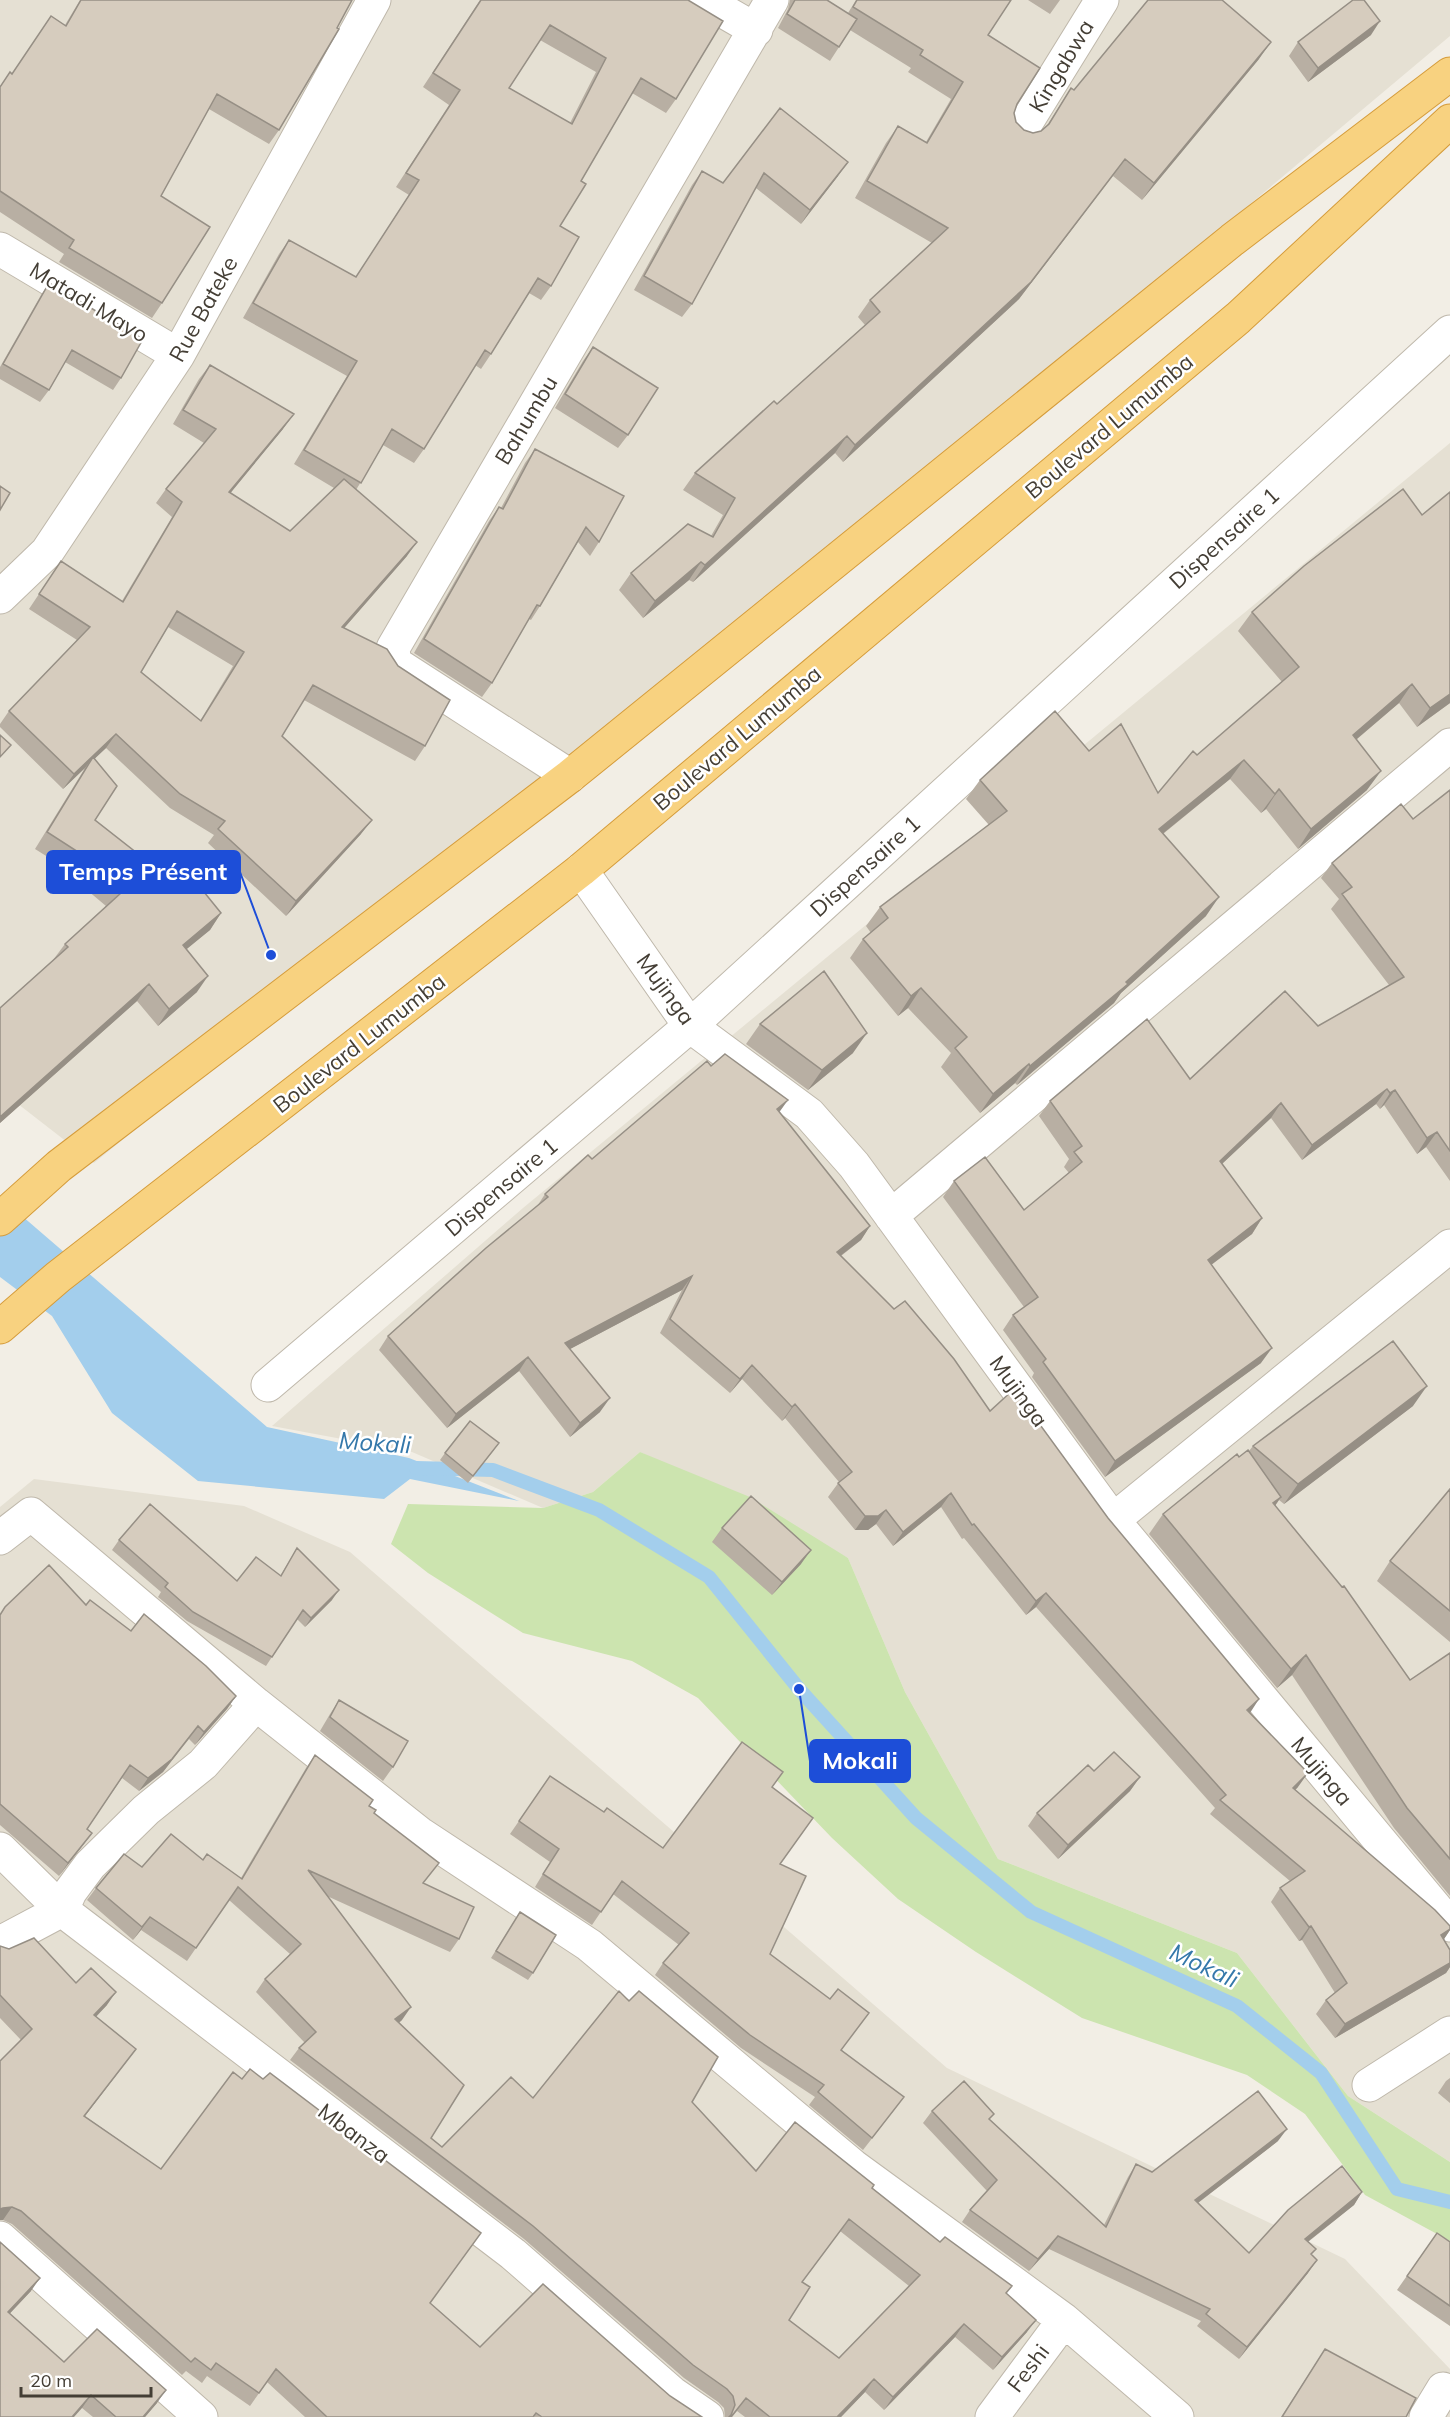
<svg xmlns="http://www.w3.org/2000/svg" width="1450" height="2417" font-family="Mulish,sans-serif">
	<rect width="100%" height="100%" fill="#f2eee5"/>
	<!-- residential -->
	<path fill="#e5e0d3" d="M0 0H1450V36L570 776 94 1163 0 1090Z
		M1450 443V2162L1348 2096 1237 1953 998 1859 905 1692 848 1558 640 1452 593 1492 543 1508 412 1452 272 1426 523 1208Z
		M34 1479 244 1506 350 1552 947 2068 1345 2259 1450 2369V2417H0V1507Z"/>
	<!-- green -->
	<path fill="#cce4af" d="M640 1452 750 1497 848 1558 905 1692 998 1859 1237 1953 1348 2096 1450 2162V2241L1365 2195 1305 2114 1247 2075 1082 2018 976 1952 898 1899 832 1838 698 1698 632 1661 523 1633 428 1573 391 1544 408 1504 543 1508 593 1492Z"/>
	<!-- water -->
	<path fill="#a3ceec" d="M0 1197 267 1427 409 1458 519 1501 410 1479 384 1499 198 1481 112 1413 52 1316 0 1277Z"/>
	<g fill="none" stroke-linecap="round" stroke-linejoin="round">
		<!-- stream -->
		<path stroke="#a3ceec" stroke-width="14" d="M416 1468 493 1470 599 1510 709 1577 799 1689 916 1818 1031 1912 1237 2006 1321 2073 1397 2189 1450 2202"/>
		<defs>
			<path id="minor" d="M704 0 756 30
				M1021 131 1102 0
				M0 249 178 355
				M0 597 47 552 178 355 374 0
				M570 776 398 665 394 659 393 648 772 0
				M581 870 690 1026 809 1114 854 1165 1113 1520 1450 1925
				M891 1216 1450 745
				M268 1385 690 1026 1450 332
				M1113 1520 1450 1246
				M0 1538 31 1514 256 1704 419 1833 589 1945 853 2166 1064 2320 1177 2417
				M0 1849 62 1910 513 2254 672 2393 707 2417
				M0 1943 62 1910 70 1892 90 1865 146 1810 203 1764 256 1704
				M1369 2085 1450 2033
				M0 2238 201 2417
				M992 2417 1064 2320
				M1426 2417 1443 2389 1450 2393"/>
			<path id="trunk" d="M0 1219 59 1166 570 776 1232 240 1450 74
				M0 1327 58 1277 581 870 1238 318 1450 121"/>
		</defs>
		<!-- minor casing -->
		<use href="#minor" stroke="#bfb8ab" stroke-width="35"/>
		<!-- trunk casing -->
		<use href="#trunk" stroke="#d59c3b" stroke-width="35"/>
		<!-- minor -->
		<use href="#minor" stroke="#fff" stroke-width="33"/>
		<!-- trunk -->
		<use href="#trunk" stroke="#f8d280" stroke-width="33"/>
	</g>
	<!-- wall -->
	<path fill="#b8afa3" fill-rule="evenodd" d="M80 0H352L279 130 269 144 209 109 161 196 162 303 152 318 59 262 64 254 0 212V86L12 74 51 16 65 25Z
		M480 0H688L676 99 666 113 632 93 581 181 560 226 551 286 541 300 529 293 491 354 481 369 475 365 424 449 414 463 383 445 356 490 407 556 344 628 425 746 415 761 304 700 282 736 361 834 286 916 208 843 214 835 170 808 106 748 94 759 95 820 174 882 221 913 210 930 186 949 197 992 158 1026 137 1001 0 1123V1008L53 960 65 944 106 906 87 890 91 884 35 849 85 768 63 789 0 727V724L9 711 77 640 29 609 61 561 122 601 172 517 156 503 166 489 204 443 173 424 199 379 210 365 283 429 230 493 290 531 334 488 294 464 347 376 243 318 279 254 289 240 356 277 409 195 396 187 449 105 423 87ZM540 40 596 72 570 123 509 88ZM168 627 233 666 200 721 141 672Z
		M790 0H827L848 13 856 0H1011L988 35 1017 104 1014 113 1016 122 1024 130 1033 133 1041 131 1046 127 1071 88 1074 90 1259 59 1142 200 1113 176 1019 299 843 462 835 453 693 582 689 580 643 618 619 590 631 573 711 536 723 515 683 490 695 473 777 404 865 325 858 317 870 300 932 243 855 198 886 143 898 126 926 142 951 99 908 72 911 68 850 30 830 61 778 28 788 9Z
		M1028 0H1060L1050 14Z
		M1371 35 1308 82 1289 56 1298 42Z
		M780 108 838 176 801 224 756 188 692 304 682 317 634 290 692 185 702 171 723 183Z
		M49 283 121 378 113 390 65 362 49 390 40 402 0 379V367L41 295Z
		M593 347 628 435 618 448 555 408 583 361Z
		M535 449 599 542 590 556 578 542 540 606 531 620 529 619 492 683 482 697 414 653 489 521 499 507 501 508 525 463Z
		M1450 492V703L1417 727 1399 703 1356 740 1367 790 1298 849 1266 809 1261 813 1230 779 1163 834 1206 916 1121 993 1114 1003 1017 1085 1015 1083 980 1113 941 1067 951 1053 908 1008 898 1016 850 958 863 939 871 933 866 926 880 907 989 825 966 799 980 780 1089 751 1158 793 1197 755 1282 682 1238 631 1252 612 1422 515Z
		M1450 790V1181L1426 1147 1417 1154 1384 1105 1380 1109 1376 1104 1302 1160 1271 1118 1222 1164 1262 1218 1252 1234 1211 1264 1261 1363 1105 1477 1032 1377 1034 1373 1003 1330 1013 1315 1024 1307 943 1197 954 1181 1024 1210 1069 1173 1064 1167 1069 1159 1039 1116 1050 1101 1190 1079 1318 1026 1389 985 1331 909 1339 899 1321 878 1332 863 1413 819Z
		M760 1024 853 1053 808 1090 746 1044Z
		M711 1066 779 1112 870 1226 861 1240 841 1256 990 1411 1250 1713 1298 1787 1295 1790 1450 1926V1930L1444 1939 1450 1950V1967L1446 1973 1335 2038 1316 2014 1326 2000 1335 1993 1302 1940 1299 1941 1271 1902 1280 1888 1290 1881 1210 1814 1215 1808 1036 1607 1026 1615 964 1538 962 1539 941 1507 893 1546 876 1524 868 1530H855L828 1497 839 1482 785 1418 782 1421 742 1379 730 1393 660 1333 682 1290 570 1349 600 1412 570 1437 519 1371 447 1428 379 1350 388 1336 536 1208 545 1194 592 1159Z
		M1413 1406 1284 1504 1279 1500 1275 1506 1410 1680 1450 1653V1896L1394 1828 1292 1675 1277 1688 1149 1534 1163 1514 1239 1457 1249 1451 1253 1446Z
		M494 1450 468 1483 440 1460 445 1453Z
		M1450 1489V1642L1377 1581 1390 1561Z
		M722 1528 801 1564 772 1595 712 1542Z
		M119 1540 237 1581 280 1576 297 1548 332 1600 305 1627 297 1619 266 1666 187 1621 158 1597 161 1592 112 1550Z
		M86 1605 131 1631 236 1696 227 1709 195 1745 189 1739 163 1772 139 1791 122 1778 87 1829 83 1845 59 1876 0 1825V1614Z
		M339 1700 393 1767 383 1781 320 1731 330 1714Z
		M315 1755 369 1806 424 1884 459 1939 450 1952 327 1896 402 2020 399 2023 431 2138 442 2147 533 2098 692 2102 756 2171 872 2188 940 2242 1007 2294 1027 2332 993 2370 955 2337 884 2410 865 2392 841 2417H745L737 2411 732 2417H725L724 2408 718 2402 684 2378 524 2239 290 2060 299 2048 305 2043 256 1992 265 1979 290 1954 229 1900 187 1961 141 1930 133 1940 87 1900 96 1888 142 1867 203 1860 241 1878 306 1768ZM840 2231 909 2286 839 2358 789 2320 802 2282Z
		M1094 1771 1140 1777 1130 1791 1058 1859 1028 1826 1037 1813Z
		M550 1776 604 1812 663 1848 772 1788 780 1864 770 1954 842 2050 895 2109 863 2150 809 2105 815 2097 741 2048 655 1975 663 1963 679 1945 613 1894 592 1925 535 1887 550 1862 510 1834Z
		M520 1912 533 1973 528 1980 491 1958Z
		M0 1946 76 1983 107 2005 96 2017 136 2049 85 2116 161 2169 430 2303 480 2347 670 2396 702 2417H305L267 2382 250 2406 207 2376 202 2383 186 2371 182 2375 12 2224 3 2220H0V2061L21 2040 0 2018Z
		M1450 2078V2103L1438 2093 1446 2081Z
		M932 2111 990 2120 1104 2225 1128 2177 1136 2164 1152 2172 1278 2141 1198 2203 1249 2253 1362 2192 1354 2205 1308 2242 1316 2249 1311 2255 1308 2273 1239 2359 1197 2326 1201 2321 1049 2249 1029 2271 962 2222 970 2210 987 2191 923 2123Z
		M1437 2233 1450 2242V2326L1397 2290Z
		M0 2242 31 2291 9 2314 64 2362 157 2403 145 2417H93L82 2408 0 2417Z
		M1325 2349 1406 2417H1281Z"/>
	<!-- shaded-wall -->
	<path fill="#968f85" d="M1380 21 1371 35 1308 82 1318 68Z
		M1271 42 1259 59 1142 200 1154 183Z
		M1125 159 1019 299 843 462 855 445Z
		M848 162 838 176 801 224 810 210Z
		M294 414 283 429 219 507 229 492Z
		M847 436 835 453 693 582 705 565Z
		M417 542 407 556 332 642 342 627Z
		M701 562 689 580 643 618 655 601Z
		M1412 684 1399 703 1339 754 1353 735Z
		M1450 694V703L1417 727 1430 708Z
		M116 734 106 748 87 766 93 757 85 768 63 789 74 774Z
		M1244 760 1230 779 1145 848 1159 829Z
		M1381 771 1367 790 1298 849 1311 829Z
		M1279 789 1266 809 1261 813 1275 794Z
		M372 820 361 834 286 916 296 901Z
		M1219 897 1206 916 1121 993 1114 1003 1017 1085 1030 1066 1126 982Z
		M221 913 210 930 171 962 183 945Z
		M208 976 197 992 158 1026 169 1009Z
		M149 984 137 1001 0 1123V1117Z
		M921 988 908 1008 898 1016 911 996Z
		M867 1033 853 1053 808 1090 822 1070Z
		M1029 1064 1015 1083 980 1113 993 1094Z
		M1387 1089 1376 1104 1302 1160 1312 1145Z
		M1395 1090 1384 1105 1380 1109 1390 1093Z
		M788 1100 778 1114 777 1109Z
		M1281 1103 1271 1118 1209 1176 1220 1161Z
		M1437 1132 1426 1147 1417 1154 1427 1138Z
		M1262 1218 1252 1234 1198 1275 1208 1260Z
		M870 1226 861 1240 827 1266 837 1252Z
		M692 1276 682 1290 555 1357 565 1343Z
		M1272 1348 1261 1363 1105 1477 1115 1461Z
		M528 1357 519 1371 447 1428 456 1414Z
		M752 1365 742 1379 730 1393 740 1379Z
		M1427 1386 1413 1406 1284 1504 1298 1484Z
		M610 1398 600 1412 570 1437 580 1423Z
		M795 1404 785 1418 782 1421 792 1407Z
		M951 1493 941 1507 893 1546 903 1532Z
		M1281 1497 1267 1517 1273 1503Z
		M886 1510 876 1524 868 1530H855L865 1516Z
		M811 1550 801 1564 772 1595 782 1582Z
		M339 1590 332 1600 305 1627 311 1618Z
		M1046 1593 1036 1607 1026 1615 1036 1601Z
		M1306 1655 1292 1675 1277 1688 1291 1669Z
		M236 1696 227 1709 195 1745 204 1732Z
		M1259 1699 1250 1713 1247 1710Z
		M198 1726 163 1772 139 1791 148 1778Z
		M1308 1773 1298 1787 1283 1802 1293 1788Z
		M1140 1777 1130 1791 1058 1859 1068 1845Z
		M92 1833 83 1845 59 1876 68 1863Z
		M150 1917 141 1930 133 1940 142 1927Z
		M1311 1926 1302 1940 1299 1941 1309 1927Z
		M1450 1929V1930L1442 1942 1441 1935Z
		M1450 1963V1967L1446 1973 1335 2038 1345 2024Z
		M116 1992 107 2005 85 2028 94 2015Z
		M411 2007 402 2020 386 2032 395 2019Z
		M136 2049 127 2061 75 2129 84 2116Z
		M1287 2129 1278 2141 1186 2212 1195 2200Z
		M1362 2192 1354 2205 1296 2251 1305 2239Z
		M12 2207 3 2220H0V2209L3 2208Z
		M1058 2236 1049 2249 1029 2271 1038 2259Z
		M1317 2260 1308 2273 1239 2359 1247 2347Z
		M40 2278 31 2291 0 2324 8 2312Z
		M1036 2320 1027 2332 993 2370 1002 2357Z
		M964 2324 955 2337 884 2410 893 2397Z
		M874 2379 865 2392 841 2417H837Z
		M166 2390 157 2403 145 2417H143Z
		M91 2395 82 2408 74 2417H72Z"/>
	<!-- building -->
	<path fill="#d6ccbe" stroke="#968f85" stroke-width="1.5" fill-rule="evenodd" d="M81 0H352L337 28 339 29 279 130 217 94 161 196 210 227 162 303 69 248 74 240 0 191V87L10 72 12 74 51 16 66 26Z
		M481 0H688L723 21 676 99 641 78 581 181 586 184 560 226 579 237 551 286 538 278 491 354 485 350 424 449 392 429 361 483 304 450 357 361 253 303 289 240 356 277 419 180 406 173 460 90 433 73ZM550 25 606 58 572 124 509 88Z
		M795 0H827L857 19 839 47 787 14Z
		M857 0H1011L988 35 1040 68 1017 104 1014 113 1016 122 1024 130 1033 133 1041 131 1049 124 1071 88 1074 90 1148 0H1222L1271 42 1154 183 1125 159 1031 282 855 445 847 436 705 565 701 562 655 601 631 573 688 524 713 537 735 498 695 473 774 401 777 404 880 312 870 300 948 228 867 181 898 126 927 143 963 82 920 55 923 50 853 7Z
		M1353 0H1364L1380 21 1318 68 1298 42Z
		M780 108 848 162 810 210 764 173 692 304 644 276 702 171 723 183Z
		M49 283 143 339 121 378 72 350 49 390 3 364Z
		M593 347 658 388 628 435 565 394Z
		M210 365 294 414 229 492 290 531 344 479 417 542 342 627 387 649 398 666 450 700 425 746 313 685 282 736 372 820 296 901 218 829 225 821 180 794 116 734 74 774 9 711 90 627 39 594 61 561 123 602 182 502 166 489 216 429 183 410ZM177 611 244 652 201 721 141 672Z
		M535 449 624 496 599 542 586 527 540 606 537 605 492 683 424 639 499 507 503 509Z
		M0 486 10 493 0 510Z
		M1403 489 1422 515 1450 492V694L1430 708 1412 684 1353 735 1381 771 1311 829 1279 789 1275 794 1244 760 1159 829 1219 897 1126 982 1128 984 1030 1066 1029 1064 993 1094 955 1048 967 1037 921 988 911 996 863 939 888 918 880 907 1007 811 980 780 1055 711 1089 751 1121 724 1158 793 1193 751 1197 755 1299 667 1252 612 1304 566Z
		M0 735 11 745 0 757Z
		M93 757 117 786 95 820 174 882 187 871 221 913 183 945 208 976 169 1009 149 984 0 1117V1008L68 947 65 944 122 892 99 873 103 868 47 832Z
		M1450 790V1151L1437 1132 1427 1138 1395 1090 1390 1093 1387 1089 1312 1145 1281 1103 1220 1161 1262 1218 1208 1260 1272 1348 1115 1461 1043 1362 1046 1359 1013 1315 1038 1297 954 1181 985 1157 1024 1210 1082 1162 1074 1152 1082 1146 1050 1101 1147 1019 1190 1079 1285 991 1318 1026 1404 977 1342 894 1352 887 1332 863 1401 804 1413 819Z
		M824 971 867 1033 822 1070 760 1024Z
		M725 1054 788 1100 777 1109 870 1226 837 1252 894 1309 905 1301 954 1359 990 1411 1014 1389 1108 1518 1259 1699 1247 1710 1308 1773 1293 1788 1435 1910 1450 1926V1929L1441 1935 1450 1950V1963L1345 2024 1326 2000 1347 1983 1311 1926 1309 1927 1280 1888 1305 1871 1220 1800 1226 1795 1046 1593 1036 1601 974 1524 972 1525 951 1493 903 1532 886 1510 878 1516H865L838 1483 852 1472 795 1404 792 1407 752 1365 740 1379 670 1319 692 1276 565 1343 610 1398 580 1423 528 1357 456 1414 388 1336 486 1248 548 1197 545 1194 588 1155 592 1159 707 1061 711 1066Z
		M1393 1341 1427 1386 1298 1484 1253 1446Z
		M470 1421 499 1443 473 1476 445 1453Z
		M1248 1450 1281 1497 1273 1503 1342 1587 1344 1586 1410 1680 1450 1653V1859L1407 1808 1306 1655 1291 1669 1163 1514 1237 1454 1239 1457Z
		M1450 1489V1611L1390 1561Z
		M751 1496 811 1550 782 1582 722 1528Z
		M150 1504 237 1581 256 1557 281 1576 297 1548 339 1590 311 1618 303 1610 272 1657 193 1612 165 1587 168 1583 119 1540Z
		M49 1565 86 1605 90 1600 131 1631 144 1614 206 1666 236 1696 204 1732 198 1726 172 1759 148 1778 130 1765 87 1829 92 1833 68 1863 0 1804V1615L5 1607Z
		M339 1700 408 1741 393 1767 330 1717Z
		M742 1742 783 1772 772 1787 813 1818 780 1864 806 1876 770 1954 830 1999 838 1989 869 2013 841 2050 904 2097 872 2138 818 2092 824 2085 750 2035 663 1963 689 1933 622 1881 601 1912 543 1874 559 1849 519 1821 550 1776 604 1812 607 1808 663 1848Z
		M1114 1752 1140 1777 1068 1845 1037 1813 1088 1765 1094 1771Z
		M315 1755 373 1800 369 1806 376 1810 374 1813 439 1863 423 1883 474 1907 459 1939 308 1870 411 2007 395 2019 464 2085 431 2138 442 2147 511 2077 533 2098 619 1991 629 2001 639 1991 718 2057 692 2102 756 2171 795 2122 874 2185 872 2188 940 2242 945 2237 1012 2286 1006 2293 1036 2320 1002 2357 964 2324 893 2397 874 2379 837 2417H770L746 2398 731 2417H729L731 2415 735 2405 733 2396 727 2389 693 2365 533 2226 299 2048 316 2032 265 1979 301 1944 238 1887 196 1948 150 1917 142 1927 96 1888 124 1854 142 1867 171 1834 203 1860 207 1854 242 1879ZM849 2219 920 2275 839 2358 789 2320 810 2287 802 2282Z
		M520 1912 556 1935 533 1973 496 1951Z
		M34 1938 76 1983 91 1968 116 1992 94 2015 136 2049 84 2116 161 2169 233 2072 242 2079 250 2069 263 2079 270 2073 481 2233 430 2303 480 2347 543 2284 670 2396 702 2417H542L536 2413 533 2417H327L276 2369 259 2393 216 2363 211 2370 195 2358 191 2362 21 2211 12 2207 3 2208 0 2209V2061L32 2029 0 1995V1946L9 1949Z
		M964 2081 994 2114 989 2119 1106 2227 1136 2164 1152 2172 1258 2091 1287 2129 1195 2200 1249 2253 1288 2210 1342 2166 1362 2192 1305 2239 1316 2249 1311 2254 1317 2260 1247 2347 1206 2314 1210 2309 1058 2236 1038 2259 970 2210 997 2180 932 2111Z
		M1437 2233 1450 2242V2306L1407 2276Z
		M0 2242 40 2278 8 2312 64 2362 97 2329 166 2390 143 2417H116L91 2395 72 2417H0Z
		M1325 2349 1416 2398 1406 2417H1282Z"/>
	<g text-anchor="middle" stroke-width="5" stroke-linejoin="round" paint-order="stroke">
		<!-- street labels -->
		<g font-size="22" fill="#443e35" stroke="#fff">
			<text transform="translate(1061 66) rotate(-59)" y="8">Kingabwa</text>
			<text transform="translate(89 302) rotate(31)" y="8">Matadi Mayo</text>
			<text transform="translate(203 309) rotate(-61)" y="8">Rue Bateke</text>
			<text transform="translate(526 420) rotate(-59)" y="8">Bahumbu</text>
			<text transform="translate(1109 426) rotate(-40)" y="8">Boulevard Lumumba</text>
			<text transform="translate(1224 538) rotate(-42)" y="8">Dispensaire 1</text>
			<text transform="translate(737 738) rotate(-40)" y="8">Boulevard Lumumba</text>
			<text transform="translate(865 866) rotate(-42)" y="8">Dispensaire 1</text>
			<text transform="translate(666 989) rotate(54)" y="8">Mujinga</text>
			<text transform="translate(359 1043) rotate(-38)" y="8">Boulevard Lumumba</text>
			<text transform="translate(501 1187) rotate(-40)" y="8">Dispensaire 1</text>
			<text transform="translate(1019 1391) rotate(54)" y="8">Mujinga</text>
			<text transform="translate(1322 1771) rotate(50)" y="8">Mujinga</text>
			<text transform="translate(354 2133) rotate(37)" y="8">Mbanza</text>
			<text transform="translate(1028 2368) rotate(-53)" y="8">Feshi</text>
		</g>
		<!-- water labels -->
		<g font-size="24" font-style="italic" fill="#3478aa" stroke="#fff">
			<text transform="translate(375 1443) rotate(4)" y="8">Mokali</text>
			<text transform="translate(1204 1966) rotate(25)" y="8">Mokali</text>
		</g>
	</g>
	<!-- callouts -->
	<path fill="none" stroke="#1d4ed8" stroke-width="2" d="M271 955L240 872M799 1689L810 1761"/>
	<g fill="#1d4ed8" stroke="#fff" stroke-width="2">
		<circle cx="271" cy="955" r="6"/>
		<circle cx="799" cy="1689" r="6"/>
	</g>
	<g fill="#1d4ed8" stroke="#1d4ed8" stroke-width="2">
		<rect x="47" y="851" width="193" height="42" rx="6"/>
		<rect x="810" y="1740" width="100" height="42" rx="6"/>
	</g>
	<g font-size="24" text-anchor="middle" font-weight="bold" fill="#fff">
		<text x="143" y="880">Temps Présent</text>
		<text x="860" y="1769">Mokali</text>
	</g>
	<!-- scale -->
	<path d="M21 2387v9h130v-9" fill="none" stroke="#443e35" stroke-width="3"/>
	<text x="30" y="2387" font-size="18" fill="#443e35" stroke="#ffffff" stroke-width="4.5" paint-order="stroke">20 m</text>
</svg>
